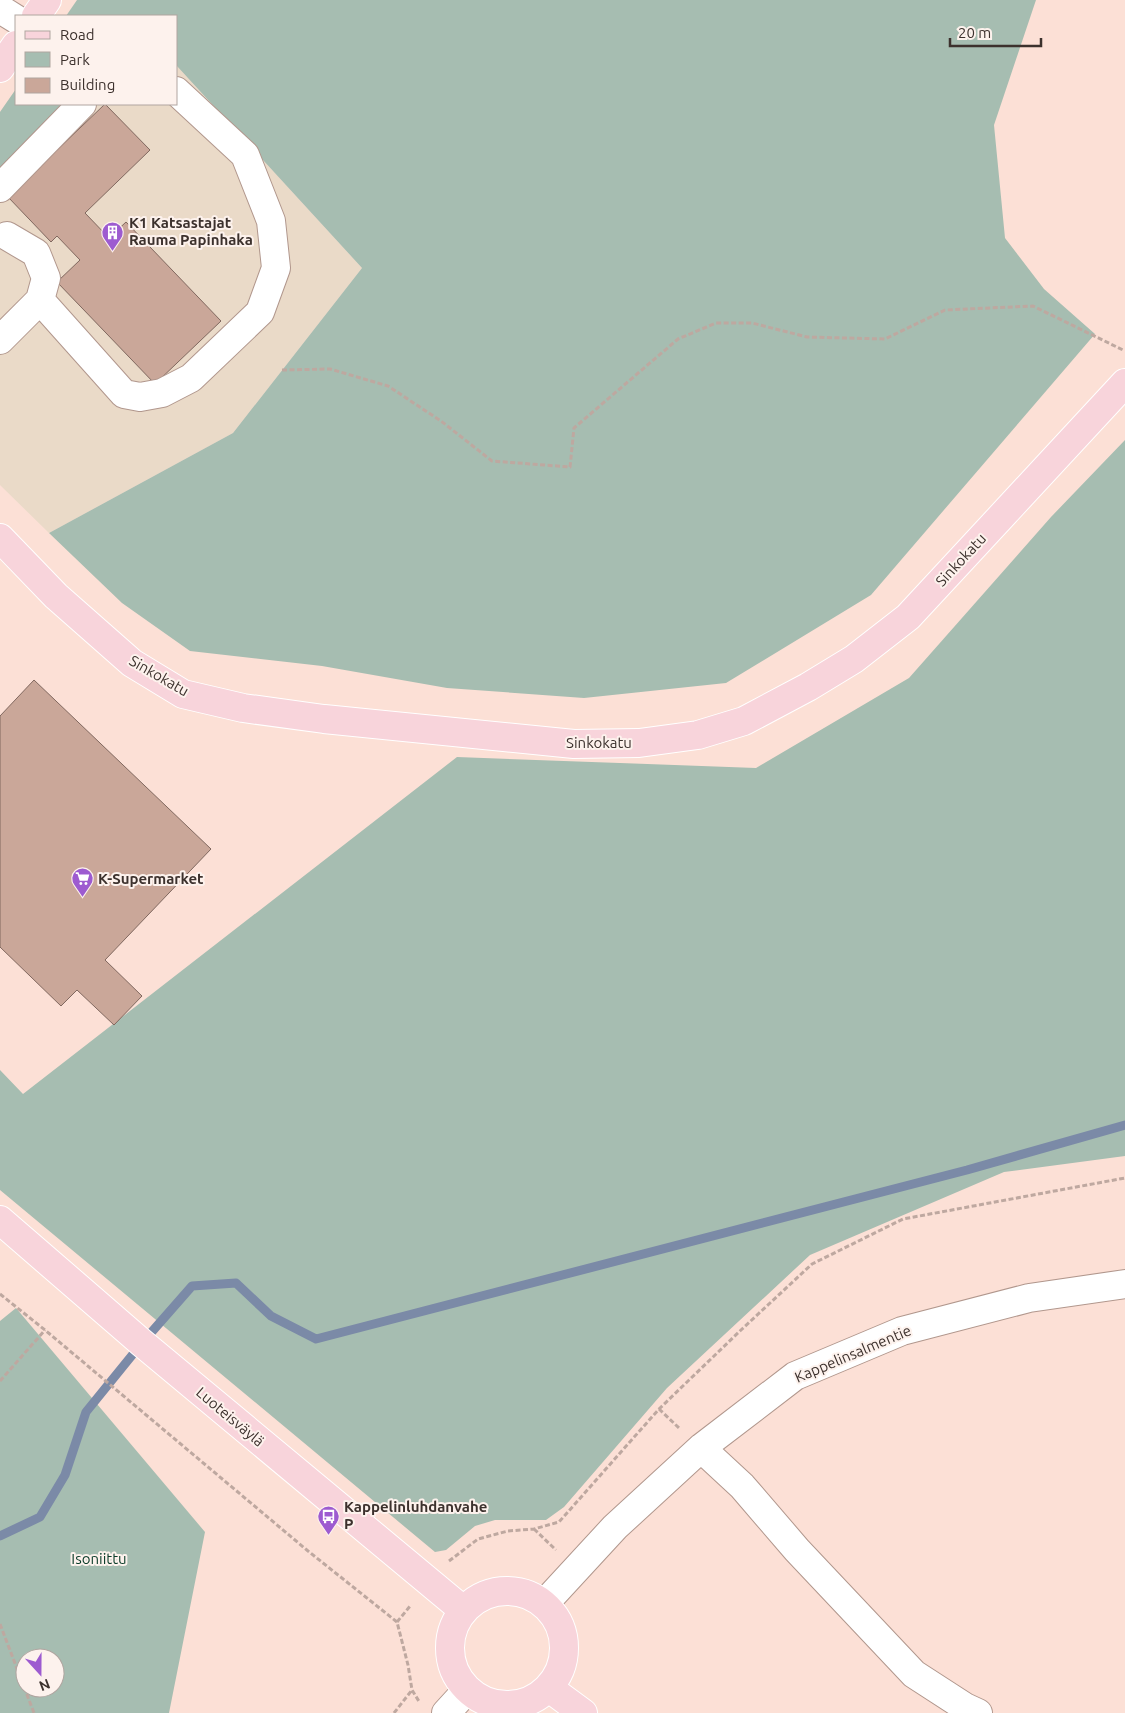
<svg xmlns="http://www.w3.org/2000/svg" width="1125" height="1713" font-family="Ubuntu,sans-serif">
	<rect width="100%" height="100%" fill="#fce0d6"/>
	<!-- industrial -->
	<path fill="#eadac8" d="M176 65 362 268 233 433 49 533 0 485V112L16 89V104H176Z"/>
	<!-- green -->
	<path fill="#a6bdb1" fill-rule="evenodd" d="M77 0H1036L994 125 1005 238 1044 289 1095 334 871 595 726 683 584 698 447 688 322 666 190 651 122 603 49 533 233 433 362 268 176 65V16H66Z
		M16 89V104H68L0 176V112Z
		M1125 440V1156L1004 1172 810 1255 667 1388 564 1507 546 1520H495L475 1526 446 1550 435 1552 0 1190V1070L23 1094 457 757 756 768 909 678 1051 517Z
		M16 1308 205 1532 169 1713H0V1321ZM25 1658H55V1688H25Z"/>
	<g fill="none" stroke-linecap="round" stroke-linejoin="round">
		<!-- stream -->
		<path stroke="#7b8aa7" stroke-width="9" d="M0 1536 40 1517 65 1475 86 1412 142 1343 192 1286 236 1283 271 1316 316 1339 967 1170 1125 1125"/>
	</g>
	<!-- building -->
	<path fill="#caa799" stroke="#80685f" d="M105 104 150 150 85 213 109 238 126 222 221 321 155 384 57 282 80 260 57 236 51 242 8 197Z
		M34 680 211 849 105 960 142 996 114 1025 77 990 61 1006 0 947V716Z"/>
	<g fill="none" stroke-linecap="round" stroke-linejoin="round">
		<defs>
			<path id="minor" d="M0 9 16 19
				M0 188 82 104
				M40 300 124 394 140 397 162 393 191 378 260 312 276 268 271 221 245 155 176 91
				M0 340 40 300 46 278 36 253 7 236
				M701 1448 742 1486 797 1550 914 1674 965 1707 978 1713
				M544 1604 615 1527 701 1448 795 1376 902 1331 1029 1298 1125 1284
				M446 1713 467 1690"/>
			<path id="major" d="M36 16 47 0
				M0 68 16 45
				M0 538 56 596 132 663 183 694 243 708 324 719 574 744 639 743 698 735 744 721 808 687 854 659 908 617 1125 383
				M0 1220 142 1343 463 1610
				M450 1648a57 57 0 1 1 114 0a57 57 0 1 1-114 0Z
				M549 1688 583 1713"/>
		</defs>
		<!-- minor casing -->
		<use href="#minor" stroke="#b1978d" stroke-width="30"/>
		<!-- major casing -->
		<use href="#major" stroke="#fff" stroke-width="30"/>
		<!-- path -->
		<path stroke="#bea8a0" stroke-width="3" stroke-dasharray="5 2.5" stroke-linecap="butt" d="M282 370 330 369 388 386 441 421 492 461 570 467 574 428 678 339 716 323H752L807 337 885 339 945 310 1033 306 1123 350
			M0 1294 45 1330 308 1551 397 1622 408 1665 412 1690 420 1703
			M0 1381 45 1330
			M659 1409 679 1428
			M534 1529 556 1550
			M449 1561 478 1539 508 1531 534 1529 559 1522 659 1409 741 1330 812 1264 903 1219 1125 1178
			M397 1622 411 1605
			M0 1624 34 1713
			M394 1713 412 1690"/>
		<!-- minor -->
		<use href="#minor" stroke="#fff" stroke-width="28"/>
		<!-- major -->
		<use href="#major" stroke="#f8d4db" stroke-width="28"/>
	</g>
	<!-- icons -->
	<defs>
		<symbol id="building-pin" viewBox="-11 -11 22 30"><path d="M0 17L-7.5 6A9.5 9.5 0 1 1 7.5 6Z" fill="#9d5bd0" stroke="#fdf2ed"/><path d="M-4-6H4V6H1V3H-1V6H-4ZM-2.5-4.3h1.7v1.8h-1.7ZM.8-4.3h1.7v1.8H.8ZM-2.5-1h1.7V.8h-1.7ZM.8-1h1.7V.8H.8Z" fill="#fff"/></symbol>
		<symbol id="supermarket-pin" viewBox="-11 -11 22 30"><path d="M0 17L-7.5 6A9.5 9.5 0 1 1 7.5 6Z" fill="#9d5bd0" stroke="#fdf2ed"/><path d="M-6-5.5h2.5l.6 2H6L4.5 2H-2.5L-4.4-4H-6ZM-1.5 3.2a1.3 1.3 0 1 0 .1 0ZM3 3.2a1.3 1.3 0 1 0 .1 0Z" fill="#fff"/></symbol>
		<symbol id="bus-pin" viewBox="-11 -11 22 30"><path d="M0 17L-7.5 6A9.5 9.5 0 1 1 7.5 6Z" fill="#9d5bd0" stroke="#fdf2ed"/><path d="M-5-6H5V4H4V6H2V4H-2V6H-4V4H-5ZM-3.5-4V0h7V-4ZM-3.5 1.2v1.5H-2V1.2ZM2 1.2v1.5H3.5V1.2Z" fill="#fff"/></symbol>
	</defs>
	<g fill-rule="evenodd">
		<use href="#building-pin" x="100" y="220" width="25" height="34"/>
		<use href="#supermarket-pin" x="70" y="866" width="25" height="34"/>
		<use href="#bus-pin" x="316" y="1504" width="25" height="34"/>
	</g>
	<g text-anchor="middle" stroke-width="4" stroke-linejoin="round" paint-order="stroke">
		<!-- poi labels -->
		<g font-size="15" font-weight="bold" fill="#3c312d" stroke="#fdf2ed" text-anchor="start">
			<text x="129" y="228">K1 Katsastajat<tspan x="129" dy="17">Rauma Papinhaka</tspan></text>
			<text x="98" y="884">K-Supermarket</text>
			<text x="344" y="1512">Kappelinluhdanvahe<tspan x="344" dy="17">P</tspan></text>
		</g>
		<!-- street labels -->
		<g font-size="15" fill="#3c312d" stroke="#fdf2ed">
			<text transform="translate(961 560) rotate(-47)" y="5">Sinkokatu</text>
			<text transform="translate(159 676) rotate(30)" y="5">Sinkokatu</text>
			<text x="599" y="748">Sinkokatu</text>
			<text transform="translate(853 1354) rotate(-23)" y="5">Kappelinsalmentie</text>
			<text transform="translate(230 1417) rotate(40)" y="5">Luoteisväylä</text>
		</g>
		<!-- park labels -->
		<g font-size="15" fill="#093b28" stroke="#fdf2ed">
			<text x="99" y="1564">Isoniittu</text>
		</g>
	</g>
	<!-- legend -->
	<rect x="15" y="15" width="162" height="90" fill="#fdf2ed" stroke="#b0a5a0"/>
	<rect x="25" y="31" width="25" height="8" fill="#f8d4db" stroke="#b0a5a0"/>
	<text x="60" y="40" font-size="15" fill="#3c312d">Road</text>
	<rect x="25" y="52" width="25" height="15" fill="#a6bdb1" stroke="#b0a5a0"/>
	<text x="60" y="65" font-size="15" fill="#3c312d">Park</text>
	<rect x="25" y="78" width="25" height="15" fill="#caa799" stroke="#b0a5a0"/>
	<text x="60" y="90" font-size="15" fill="#3c312d">Building</text>
	<!-- north arrow -->
	<g transform="translate(40 1673) rotate(159)"><circle r="24" fill="#fdf2ed" stroke="#b0a5a0"/>
	<path d="M0-4L9 19L0 12L-9 19Z" fill="#9d5bd0"/>
	<text y="-8" font-size="14" font-weight="bold" text-anchor="middle" fill="#3c312d">N</text>
	</g>
	<!-- scale -->
	<path d="M950 38v8h91v-8" fill="none" stroke="#3c312d" stroke-width="2.5"/>
	<text x="958" y="38" font-size="15" fill="#3c312d" stroke="#fdf2ed" stroke-width="4" paint-order="stroke">20 m</text>
</svg>
